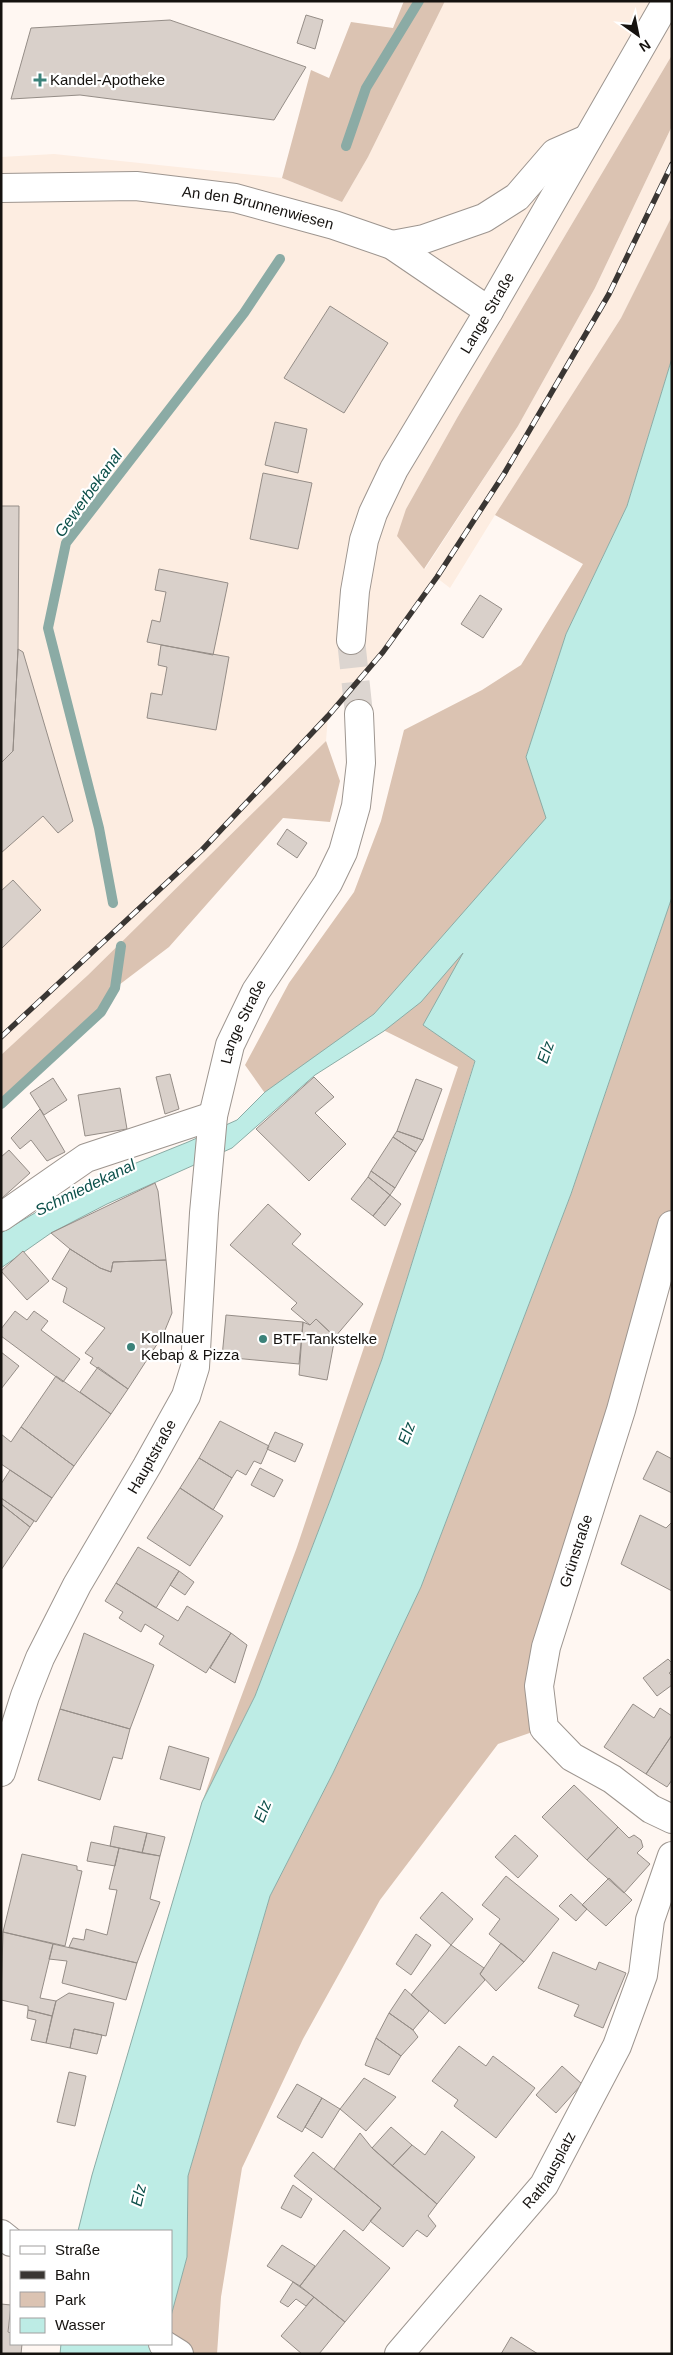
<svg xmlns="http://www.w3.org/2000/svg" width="673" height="2355" font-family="Arial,sans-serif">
	<rect width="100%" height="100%" fill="#fff7f2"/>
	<!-- built -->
	<path fill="#fdede1" d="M445 1H672V55L457 418 406 509 425 569 518 426 595 288 672 126V216L621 318 495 515 450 588 437 578 383 652 328 716 326 741 88 975 1 1055V157L54 154 282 178 342 202 368 157Z"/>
	<!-- green -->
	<path fill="#dbc3b2" d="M404 1H445L368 157 342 202 282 178 311 70 329 78 351 22 393 28Z
		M672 55V126L595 288 518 426 424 569 397 536 406 509 457 418Z
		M672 216V358L627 506 566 634 526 757 560 823 423 1025 475 1060 382 1359 331 1498 255 1696 202 1802 297 1547 458 1067 375 1026 269 1099 245 1065 289 983 354 892 381 821 404 730 482 690 521 665 583 564 495 515 621 318Z
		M326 741 340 781 330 822 283 818 169 947 115 988 101 1012 1 1104V1055L88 975Z
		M672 897V1225L546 1647 544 1728 498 1744 380 1900 303 2039 242 2168 221 2297 217 2354H171V2315L187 2257 188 2176 270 1896 333 1773 421 1587 571 1194Z"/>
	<!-- water -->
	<path fill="#bdece5" stroke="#8baba5" d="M672 358V897L571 1194 421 1587 333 1773 270 1896 188 2176 187 2257 171 2316V2231H78L92 2175 202 1802 255 1696 331 1498 382 1359 475 1061 423 1025 463 953 421 1002 384 1031 315 1075 232 1148 107 1204 51 1233 1 1268V1233L84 1184 188 1142 237 1120 265 1092 374 1014 546 818 526 757 566 634 627 506Z
		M61 2344H171V2354H60Z"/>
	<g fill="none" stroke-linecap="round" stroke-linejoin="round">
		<!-- stream -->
		<path stroke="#8baba5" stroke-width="10" d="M346 146 366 88 419 1
			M113 903 99 828 48 628 66 543 244 313 280 259
			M1 1104 101 1012 115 988 121 946"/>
	</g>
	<!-- building -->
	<path fill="#d9d0ca" stroke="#958d87" d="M306 15 323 20 315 49 297 43Z
		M170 20 306 67 274 120 80 95 11 99 31 28Z
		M330 306 388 343 344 413 284 378Z
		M275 422 307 429 298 473 265 465Z
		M263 473 312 483 298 549 250 539Z
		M1 506H19L18 649 13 751 1 763Z
		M159 569 228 583 213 655 147 642 152 620 160 622 166 592 155 590Z
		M480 595 502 609 483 638 461 624Z
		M161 645 229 657 216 730 147 718 151 693 162 695 167 667 158 665Z
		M18 649 23 652 73 821 58 833 43 816 1 853V763L13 751Z
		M287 829 307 843 297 858 277 844Z
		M13 880 41 910 1 949V891Z
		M170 1074 179 1109 165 1114 156 1077Z
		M314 1077 334 1097 315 1113 346 1144 309 1181 256 1129Z
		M53 1078 67 1100 44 1115 30 1093Z
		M416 1079 442 1089 423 1140 397 1131Z
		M120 1088 127 1129 85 1136 78 1095Z
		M40 1109 65 1152 47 1161 31 1140 20 1149 11 1138Z
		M397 1131 423 1140 416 1152 393 1137Z
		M393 1137 416 1152 395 1188 371 1171Z
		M9 1150 30 1173 1 1199V1157Z
		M371 1171 395 1188 390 1195 368 1177Z
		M368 1177 390 1195 373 1216 351 1199Z
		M155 1183 158 1191 166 1260 113 1262 111 1272 100 1268 70 1249 51 1233Z
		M390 1195 401 1204 385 1226 373 1216Z
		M268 1204 301 1234 292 1244 363 1304 335 1337 316 1319 310 1325 291 1309 297 1303 230 1245Z
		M70 1249 100 1268 111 1272 113 1262 166 1260 172 1313 163 1335 128 1389 90 1363 93 1358 85 1353 105 1328 63 1302 67 1288 52 1279Z
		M23 1251 49 1281 27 1300 1 1271Z
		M15 1311 27 1320 34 1311 48 1321 41 1330 80 1359 63 1382 1 1336V1329Z
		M226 1315 303 1322 299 1364 222 1357Z
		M316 1319 335 1337 327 1380 299 1375 303 1322 310 1325Z
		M1 1352 19 1366 1 1389Z
		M98 1367 128 1389 111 1414 80 1392Z
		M56 1376 111 1414 74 1466 21 1427Z
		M220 1421 269 1446 261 1464 254 1461 246 1475 237 1470 232 1478 199 1458Z
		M21 1427 74 1466 52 1498 1 1464V1434L11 1442Z
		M275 1432 303 1444 295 1462 267 1449Z
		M657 1451 672 1459V1493L643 1479Z
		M199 1458 232 1478 213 1510 180 1488Z
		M260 1468 283 1480 274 1497 251 1485Z
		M10 1470 52 1498 36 1522 1 1498V1484Z
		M180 1488 223 1516 190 1566 147 1538Z
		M1 1498 34 1521 30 1527 1 1504Z
		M1 1504 30 1527 1 1570Z
		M640 1515 666 1528 672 1522V1591L621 1564Z
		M138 1547 179 1571 156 1608 116 1583Z
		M179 1571 194 1582 185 1595 170 1585Z
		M116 1583 178 1621 187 1606 231 1633 206 1673 159 1644 164 1636 145 1624 141 1632 119 1618 123 1612 105 1601Z
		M84 1633 154 1665 130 1729 60 1709Z
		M231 1633 247 1645 235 1683 210 1668Z
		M668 1659 672 1663V1671L669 1673 672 1676V1685L657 1696 643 1678Z
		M633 1704 654 1718 660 1708 672 1716V1735L646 1774 604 1747Z
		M60 1709 130 1729 122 1759 113 1757 100 1800 38 1780Z
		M672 1735V1780L667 1787 646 1774Z
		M169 1746 209 1758 200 1790 160 1779Z
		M574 1785 618 1827 587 1860 542 1817Z
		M114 1826 147 1833 142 1853 110 1846Z
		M618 1827 629 1838 634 1835 641 1840 643 1847 637 1853 650 1864 624 1893 587 1860Z
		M147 1833 165 1837 160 1856 142 1853Z
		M515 1835 538 1856 518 1878 495 1857Z
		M91 1842 119 1848 115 1866 87 1861Z
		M119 1848 160 1856 150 1899 160 1902 137 1963 69 1947 73 1938 84 1940 86 1929 107 1935 117 1890 109 1889Z
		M22 1854 77 1866V1870L82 1871 65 1946 3 1932Z
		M506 1876 559 1919 524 1962 489 1934 500 1919 482 1905Z
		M609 1878 632 1900 606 1926 582 1905Z
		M442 1892 473 1919 451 1945 420 1918Z
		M571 1894 587 1909 576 1921 559 1906Z
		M3 1932 53 1944 40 1998 56 2001 52 2016 28 2010V2006L1 2000Z
		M416 1934 431 1945 411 1975 396 1964Z
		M501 1943 524 1962 496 1991 480 1974Z
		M53 1944 137 1963 126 2000 62 1983 67 1961 49 1959Z
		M451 1945 484 1968 480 1974 485 1980 445 2024 411 1995Z
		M553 1952 596 1970 599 1962 626 1973 603 2028 574 2016 579 2005 538 1988Z
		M405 1989 429 2011 413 2030 389 2013Z
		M69 1993 114 2003 106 2036 74 2029 70 2048 46 2043 56 2001Z
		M28 2010 52 2016 46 2043 31 2040 36 2020 27 2018Z
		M389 2013 413 2030 418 2037 401 2056 376 2038Z
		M74 2029 102 2035 97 2054 70 2048Z
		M376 2038 401 2056 389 2075 365 2065Z
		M459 2046 486 2066 493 2056 535 2088 496 2138 454 2106 458 2100 432 2081Z
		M562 2066 582 2084 556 2113 536 2095Z
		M69 2072 86 2076 75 2126 57 2122Z
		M364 2078 396 2097 366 2131 340 2109Z
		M297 2084 322 2098 302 2132 277 2117Z
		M322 2098 340 2109 322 2138 305 2127Z
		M391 2127 412 2145 392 2166 372 2148Z
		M442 2131 475 2157 437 2204 392 2166 412 2145 425 2155Z
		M360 2133 372 2148 437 2204 428 2216 436 2226 427 2237 417 2230 403 2247 370 2221 381 2208 334 2169Z
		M313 2152 381 2208 363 2231 294 2176Z
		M293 2185 312 2199 301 2218 281 2208Z
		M344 2230 390 2268 345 2322 300 2286Z
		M282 2245 315 2266 300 2286 267 2266Z
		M293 2282 314 2297 306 2306 296 2299 288 2307 280 2302Z
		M314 2297 345 2322 319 2354H302L281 2336Z
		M1 2304 11 2305 8 2332 11 2333V2344H22L21 2354H1Z
		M511 2337 538 2354H501Z"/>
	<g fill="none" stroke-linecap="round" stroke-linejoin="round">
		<!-- tertiary-tunnel -->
		<path stroke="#dcd5d0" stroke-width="28" stroke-dasharray="28 14" stroke-linecap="butt" d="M351 640 359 714"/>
		<defs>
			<g id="minor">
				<path d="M1 1217 86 1158 213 1116"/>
				<path d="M672 1225 621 1410 546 1647 539 1686 544 1728 572 1757 612 1779 651 1809 672 1819"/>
				<path id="s1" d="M399 2354 544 2185 617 2046 643 1975 650 1920 672 1856"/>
			</g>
			<g id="tertiary">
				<path id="s2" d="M1 188 136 186 235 198 334 225 392 245 489 311"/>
				<path d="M392 245 424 239 484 218 517 197 555 153 587 139"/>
				<path id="s3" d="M351 640 355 591 364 540 373 513 394 469 489 311 667 1"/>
				<path id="s4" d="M1 1772 25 1696 40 1658 77 1585 147 1466 186 1396 195 1367 204 1213 213 1116 230 1045 256 991 328 883 343 852 356 806 361 763 359 714"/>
				<path d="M1 2234 11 2242"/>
				<path d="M163 2344 179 2354"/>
			</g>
		</defs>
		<!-- minor casing -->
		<use href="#minor" stroke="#9d958f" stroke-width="30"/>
		<!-- tertiary casing -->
		<use href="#tertiary" stroke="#9d958f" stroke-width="30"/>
		<!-- minor -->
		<use href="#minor" stroke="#fff" stroke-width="28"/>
		<!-- tertiary -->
		<use href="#tertiary" stroke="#fff" stroke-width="28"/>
		<defs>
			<path id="rail" d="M1 1037 202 850 328 716 383 652 437 577 504 474 609 294 672 164"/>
		</defs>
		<!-- rail casing -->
		<use href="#rail" stroke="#3a3633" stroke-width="5.5"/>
		<!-- rail -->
		<use href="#rail" stroke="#fff" stroke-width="4" stroke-dasharray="11" stroke-linecap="butt"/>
	</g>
	<!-- markers -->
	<g fill="#3c827a" stroke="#fff" stroke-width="2">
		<path d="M37.5 72.5h5v5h5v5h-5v5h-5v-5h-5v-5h5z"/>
		<circle cx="263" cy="1339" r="5"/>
		<circle cx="131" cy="1347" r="5"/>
	</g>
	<g text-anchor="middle" stroke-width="4.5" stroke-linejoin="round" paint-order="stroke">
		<!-- poi labels -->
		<g font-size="15" fill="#15120f" stroke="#fff" text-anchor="start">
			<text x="50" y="85">Kandel-Apotheke</text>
			<text x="141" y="1343">Kollnauer<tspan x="141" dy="17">Kebap &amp; Pizza</tspan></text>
			<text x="273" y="1344">BTF-Tankstelke</text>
		</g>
		<!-- street labels -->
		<g font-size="15" fill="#15120f" stroke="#fff">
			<text dy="5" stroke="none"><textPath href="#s2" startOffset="259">An den Brunnenwiesen</textPath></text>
			<text dy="5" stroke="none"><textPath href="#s3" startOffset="360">Lange Straße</textPath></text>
			<text dy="5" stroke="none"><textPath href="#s4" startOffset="802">Lange Straße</textPath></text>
			<text dy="5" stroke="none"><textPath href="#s4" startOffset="351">Hauptstraße</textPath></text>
			<text transform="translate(576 1551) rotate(-72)" y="5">Grünstraße</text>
			<text dy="5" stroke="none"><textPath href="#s1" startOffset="238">Rathausplatz</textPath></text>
		</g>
		<!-- water labels -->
		<g font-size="16" font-style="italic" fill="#0d504a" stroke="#fff">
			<text transform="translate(88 493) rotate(-54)" y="6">Gewerbekanal</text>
			<text transform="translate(545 1052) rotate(-71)" y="6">Elz</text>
			<text transform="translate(85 1187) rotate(-26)" y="6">Schmiedekanal</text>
			<text transform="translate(406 1433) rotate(-70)" y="6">Elz</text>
			<text transform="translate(262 1811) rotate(-69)" y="6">Elz</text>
			<text transform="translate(138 2195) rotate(-77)" y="6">Elz</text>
		</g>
	</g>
	<!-- border -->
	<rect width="673" height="2355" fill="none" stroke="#15120f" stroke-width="5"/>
	<!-- legend -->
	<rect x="10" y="2230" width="162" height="115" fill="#ffffff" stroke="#a1a09f"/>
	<rect x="20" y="2246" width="25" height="8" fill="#ffffff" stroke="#a1a09f"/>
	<text x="55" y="2255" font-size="15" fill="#15120f">Straße</text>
	<rect x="20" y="2271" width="25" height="8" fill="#3a3633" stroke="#a1a09f"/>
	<text x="55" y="2280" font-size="15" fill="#15120f">Bahn</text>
	<rect x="20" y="2292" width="25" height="15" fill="#dbc3b2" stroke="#a1a09f"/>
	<text x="55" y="2305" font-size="15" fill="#15120f">Park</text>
	<rect x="20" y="2318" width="25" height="15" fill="#bdece5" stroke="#a1a09f"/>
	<text x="55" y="2330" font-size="15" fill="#15120f">Wasser</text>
	<!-- north arrow -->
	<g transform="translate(638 35) rotate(147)" stroke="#ffffff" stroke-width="4" paint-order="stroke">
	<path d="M0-4L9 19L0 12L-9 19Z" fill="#15120f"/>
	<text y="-8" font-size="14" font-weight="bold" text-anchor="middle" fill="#15120f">N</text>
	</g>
</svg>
